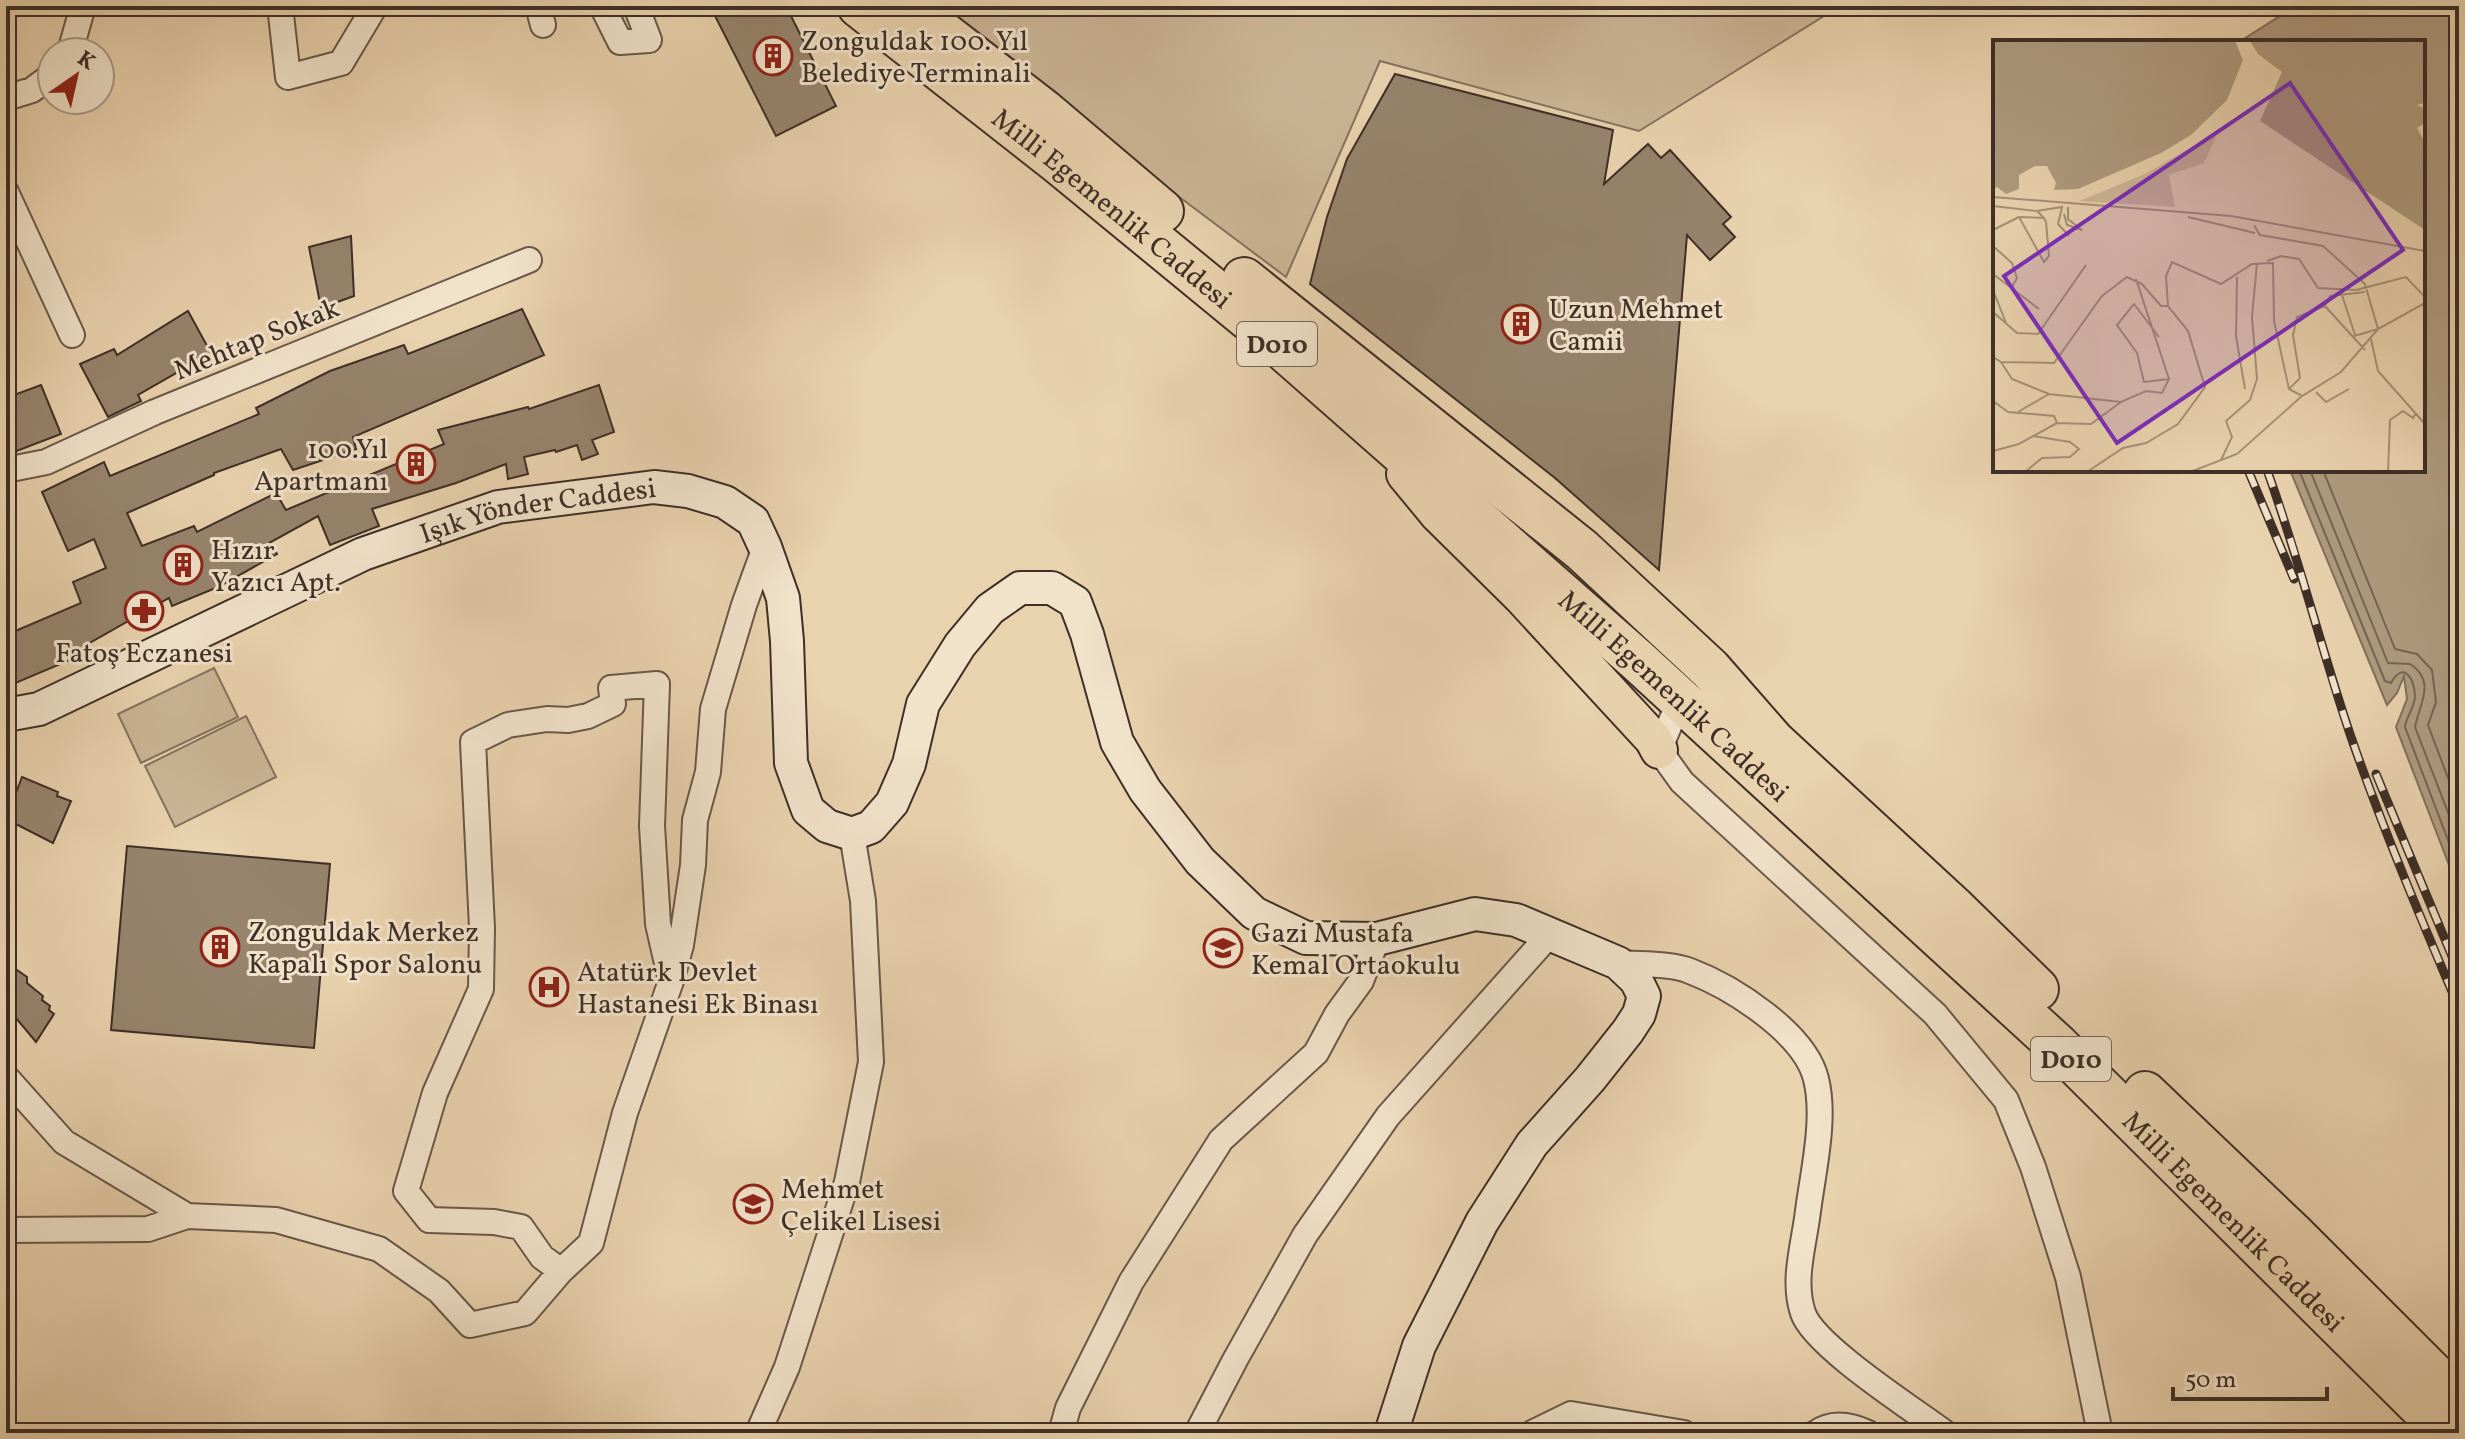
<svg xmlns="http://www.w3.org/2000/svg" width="2465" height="1439" font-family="Vollkorn,serif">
	<rect width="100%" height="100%" fill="#e9d2ae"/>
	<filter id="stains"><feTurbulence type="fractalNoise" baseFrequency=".0025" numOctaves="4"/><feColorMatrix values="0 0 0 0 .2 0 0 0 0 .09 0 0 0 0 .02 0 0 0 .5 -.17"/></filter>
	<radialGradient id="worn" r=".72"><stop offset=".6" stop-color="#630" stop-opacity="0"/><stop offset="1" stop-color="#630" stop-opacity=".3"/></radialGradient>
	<!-- green -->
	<path fill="#ccb697" stroke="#85725f" stroke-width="2" d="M934 6H1840L1639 131 1380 61 1286 277 1090 130Z
		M214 668 238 717 141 763 118 714Z
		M246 716 276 777 175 827 145 766Z"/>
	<!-- water -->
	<path fill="#af9b80" stroke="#82705c" stroke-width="2" d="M2296 6H2459V891L2396 727 2407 699 2404 676 2397 693 2387 705 2290 470H2423V42H2239Z"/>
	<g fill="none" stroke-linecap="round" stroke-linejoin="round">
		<!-- shore -->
		<path stroke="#766554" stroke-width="2" d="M2299 470 2385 681 2391 683C2404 660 2414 679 2415 696 2415 707 2406 717 2405 727L2459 869
			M2310 470 2388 663 2410 664C2437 681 2419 705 2415 727L2459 841
			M2323 470 2395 649 2417 654 2432 670 2436 702 2428 725 2459 807"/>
	</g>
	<!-- building -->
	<path fill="#97846d" stroke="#3e2f27" stroke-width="2" d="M710 6H786L836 106 776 136Z
		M1395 74 1613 130 1604 184 1648 144 1661 158 1670 150 1731 217 1723 224 1735 237 1710 260 1687 235 1659 570 1555 478 1310 284 1327 217 1347 159Z
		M351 236 354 296 321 308 309 247Z
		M522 309 544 355 353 437 356 449 293 470 281 449 214 473V475L127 513 142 546 194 526 197 532 276 493 286 510 444 444 438 430 528 407 529 409 599 385 614 432 592 440 598 454 582 460 577 445 556 452 555 450 524 457 528 474 508 479 506 464 456 483 372 509 379 526 330 545 318 516 269 543 277 554 218 587 172 606 169 598 88 644 91 651 6 687V635L81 603 73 582 106 568 94 539 68 551 42 492 104 462 110 476 259 414 256 408 330 371 404 345 408 354Z
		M188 311 211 353 138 395 141 401 108 417 80 364 114 349 117 355Z
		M41 385 61 434 6 455V398Z
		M22 777 58 792 57 796 71 801 53 843 6 819Z
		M127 846 330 864 314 1048 111 1030Z
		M17 970 27 977V983L43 996 42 1000 50 1006 49 1010 54 1014 36 1042 6 1006V976Z"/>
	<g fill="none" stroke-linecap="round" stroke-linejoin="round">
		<defs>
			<path id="street" d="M280 6 288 77 341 63 375 6
				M538 6 543 25
				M602 6 620 42 649 40 636 6
				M70 52 83 6
				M6 98 32 90 52 75
				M6 192 72 335
				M6 470 46 462 155 412 529 260
				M1680 700 1659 750 1682 782 1935 1014 2006 1100 2033 1167 2068 1277 2100 1433
				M1618 963C1641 965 1670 963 1690 971 1732 987 1805 1033 1816 1079 1826 1118 1813 1172 1808 1211 1804 1245 1792 1280 1803 1313 1814 1346 1913 1409 1945 1433
				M6 1077 64 1142 187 1216 276 1220 379 1249 439 1291 470 1325 525 1313 561 1271 542 1257 521 1227 494 1222 429 1220 406 1191 435 1093 481 989 482 928 473 742 508 725 547 719 568 720 588 716 613 704 611 688 657 684 652 826 658 924 671 981
				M6 1230 148 1229 187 1216
				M561 1271 591 1243 625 1113 671 981 681 945 693 865 695 820 708 772 713 709 744 605 765 547
				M758 1433 787 1367 847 1182 871 1062 863 901 852 834
				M1061 1433 1068 1408 1131 1282 1221 1140 1316 1053 1337 1014 1361 981 1377 939
				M1197 1433 1235 1360 1305 1235 1388 1116 1551 933
				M1532 1433 1571 1414 1684 1433
				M1816 1433C1833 1421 1851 1425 1868 1433"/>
			<g id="secondary">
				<path id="s1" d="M6 715 39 709 363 554 498 507 654 487 688 491 725 502 753 521 765 547 783 598 787 641 791 763 808 810 827 826 852 834 871 827 892 803 909 764 923 704 960 645 990 609 1020 588H1052L1075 602 1087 634 1117 742 1145 790 1200 861 1254 913 1306 938 1377 939 1475 914 1516 920 1618 963 1636 980 1644 996 1639 1014 1628 1031 1590 1079 1532 1144 1482 1222 1419 1346 1391 1433"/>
			</g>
			<path id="primary" d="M1405 474 1438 514 1522 597 1653 739 1659 750"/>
			<g id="highway">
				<path id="s2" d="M859 6 1059 163 1255 324 1637 660 2057 1045 2447 1433"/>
				<path d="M908 6 1044 111 1162 211"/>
				<path d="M1244 279 1582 550 1710 669 1774 742 1955 909 2037 989"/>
				<path d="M2145 1093 2296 1237 2459 1400"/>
			</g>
		</defs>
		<!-- street casing -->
		<use href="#street" stroke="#695849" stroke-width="28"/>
		<!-- secondary casing -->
		<use href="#secondary" stroke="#3e2f27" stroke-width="36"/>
		<!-- primary casing -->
		<use href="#primary" stroke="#3e2f27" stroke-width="40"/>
		<!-- highway casing -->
		<use href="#highway" stroke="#3e2f27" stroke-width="46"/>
		<!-- street -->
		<use href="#street" stroke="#f1e2ca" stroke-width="24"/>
		<!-- secondary -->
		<use href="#secondary" stroke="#f1e2ca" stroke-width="32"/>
		<!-- primary -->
		<use href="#primary" stroke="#e9d2ae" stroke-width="36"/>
		<!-- highway -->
		<use href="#highway" stroke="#e9d2ae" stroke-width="42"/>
		<defs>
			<path id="rail" d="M2248 470 2294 579
				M2267 470C2299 558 2321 649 2351 737 2383 829 2421 919 2459 1008
				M2376 774 2459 973"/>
		</defs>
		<!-- rail casing -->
		<use href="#rail" stroke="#3e2f27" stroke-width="9"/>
		<!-- rail -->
		<use href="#rail" stroke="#f1e2ca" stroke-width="6" stroke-dasharray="18" stroke-linecap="butt"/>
	</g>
	<!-- icons -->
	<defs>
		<symbol id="building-ring" viewBox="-11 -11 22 22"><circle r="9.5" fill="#f1e2ca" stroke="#8f2418" stroke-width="1.5"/><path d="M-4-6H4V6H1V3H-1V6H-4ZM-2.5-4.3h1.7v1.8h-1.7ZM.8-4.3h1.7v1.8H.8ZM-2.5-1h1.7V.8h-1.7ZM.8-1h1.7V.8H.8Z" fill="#8f2418"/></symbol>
		<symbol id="pharmacy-ring" viewBox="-11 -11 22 22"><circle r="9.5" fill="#f1e2ca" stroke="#8f2418" stroke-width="1.5"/><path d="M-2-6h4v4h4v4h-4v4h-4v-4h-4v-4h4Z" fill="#8f2418"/></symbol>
		<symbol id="school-ring" viewBox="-11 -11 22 22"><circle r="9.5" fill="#f1e2ca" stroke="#8f2418" stroke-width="1.5"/><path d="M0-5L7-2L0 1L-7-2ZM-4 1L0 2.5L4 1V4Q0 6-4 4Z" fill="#8f2418"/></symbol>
		<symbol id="hospital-ring" viewBox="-11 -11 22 22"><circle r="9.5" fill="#f1e2ca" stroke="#8f2418" stroke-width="1.5"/><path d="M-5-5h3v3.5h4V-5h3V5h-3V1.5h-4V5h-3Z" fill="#8f2418"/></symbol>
	</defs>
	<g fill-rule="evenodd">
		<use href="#building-ring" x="751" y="34" width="44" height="44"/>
		<use href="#building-ring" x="1499" y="302" width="44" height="44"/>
		<use href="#building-ring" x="394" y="442" width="44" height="44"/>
		<use href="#building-ring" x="161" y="543" width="44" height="44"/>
		<use href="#pharmacy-ring" x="122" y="589" width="44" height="44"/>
		<use href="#building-ring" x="198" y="925" width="44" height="44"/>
		<use href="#school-ring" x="1201" y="926" width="44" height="44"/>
		<use href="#hospital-ring" x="527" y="965" width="44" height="44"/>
		<use href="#school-ring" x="731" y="1182" width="44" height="44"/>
	</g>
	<g text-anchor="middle" stroke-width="6" stroke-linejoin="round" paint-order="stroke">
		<!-- shield labels -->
		<g fill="#f1e2ca" stroke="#746558" stroke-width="2">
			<rect x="1237" y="322" width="80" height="44" rx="6"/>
			<rect x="2031" y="1037" width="80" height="44" rx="6"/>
		</g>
		<g font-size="26" font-weight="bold" fill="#3e2f27">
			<text x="1277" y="353">D010</text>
			<text x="2071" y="1068">D010</text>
		</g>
		<!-- poi labels -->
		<g font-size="28" fill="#3e2f27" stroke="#f1e2ca" text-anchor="start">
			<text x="801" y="50">Zonguldak 100. Yıl<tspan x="801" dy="32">Belediye Terminali</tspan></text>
			<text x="1549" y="318">Uzun Mehmet<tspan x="1549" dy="32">Camii</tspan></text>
			<text x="388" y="458" text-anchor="end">100.Yıl<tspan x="388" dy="32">Apartmanı</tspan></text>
			<text x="211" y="559">Hızır<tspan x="211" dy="32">Yazıcı Apt.</tspan></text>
			<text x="144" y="662" text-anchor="middle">Fatoş Eczanesi</text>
			<text x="248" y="941">Zonguldak Merkez<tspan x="248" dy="32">Kapalı Spor Salonu</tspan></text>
			<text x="1251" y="942">Gazi Mustafa<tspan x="1251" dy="32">Kemal Ortaokulu</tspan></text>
			<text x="577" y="981">Atatürk Devlet<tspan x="577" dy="32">Hastanesi Ek Binası</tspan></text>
			<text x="781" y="1198">Mehmet<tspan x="781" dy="32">Çelikel Lisesi</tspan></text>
		</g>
		<!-- street labels -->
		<g font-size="28" fill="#3e2f27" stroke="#f1e2ca">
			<text dy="10" stroke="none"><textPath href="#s2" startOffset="324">Milli Egemenlik Caddesi</textPath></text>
			<text transform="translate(256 338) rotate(-22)" y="10">Mehtap Sokak</text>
			<text dy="10" stroke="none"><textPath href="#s1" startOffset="574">Işık Yönder Caddesi</textPath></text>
			<text dy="10" stroke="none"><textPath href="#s2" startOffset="1068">Milli Egemenlik Caddesi</textPath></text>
			<text dy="10" stroke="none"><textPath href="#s2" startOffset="1836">Milli Egemenlik Caddesi</textPath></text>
		</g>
	</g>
	<!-- overview -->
	<g transform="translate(1993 40)">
		<rect width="432" height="432" fill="#e9d2ae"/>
		<path d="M225 92 211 123 176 135 182 167 86 161 152 134Z" fill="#ccb697"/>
		<path d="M0 1H242L250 20 234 60 198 95 168 113 85 149 61 150 63 143 54 126H42L26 135V149L13 154 4 147 0 150ZM257 1H432V63L424 65 431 68 432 83 424 88 432 103V190L267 81 289 32 265 14Z" fill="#af9b80"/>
		<path fill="none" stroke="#a59178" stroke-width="2" d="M0 157 238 176 432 211M0 166 44 171 69 167 65 184 76 196M44 171 51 178 53 182 56 216 51 222 26 177 51 178M71 174 74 185 89 190 75 179V167M195 177 262 193M261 185 267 195 330 206 372 244 385 289 361 296M0 190 26 177M0 206 19 223 24 238 18 249M274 221 288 216 306 219 325 248 363 250 413 237 432 257M0 234 46 269M244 237 243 296 252 349M143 239 176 339M0 250 13 283M349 255 362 295M332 266 372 310M0 272 24 293 45 294 93 225M378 299 385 331 432 384M0 317 8 322 61 323 109 256 134 237 149 244 168 266H175M8 322 19 339 56 354 128 362 153 351 169 353 176 339 151 342 144 313 124 285 141 264 166 297M296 349 307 338 300 295 304 277 332 266 337 256 372 252M323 352 333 362 356 349M0 361 15 372 61 376 64 383M25 372 56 354M64 383 98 384 128 362M0 411 26 404 64 383M228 420 239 397 233 381 257 360 264 339 259 277 264 223M32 432 49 418 77 417 86 409 77 402 40 396M94 432 130 408 153 403 185 384 212 347 195 291 175 266 173 236 179 222 228 244 259 224 280 223 281 281 296 349 309 356 348 332 385 289 432 263M197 432 244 414 309 356M395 432 397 380 410 371 420 378 423 373"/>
		<path fill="#7b2cbf" fill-opacity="0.15" stroke="#7b2cbf" stroke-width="4" d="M297 43 410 210 124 403 11 236Z"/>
		<rect width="432" height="432" fill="none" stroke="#3e2f27" stroke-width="4"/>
	</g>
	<!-- margin -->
	<rect width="2465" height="1439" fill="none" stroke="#e9d2ae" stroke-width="32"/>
	<rect x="8" y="8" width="2449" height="1423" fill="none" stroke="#3e2f27" stroke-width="4"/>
	<rect x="16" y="16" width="2433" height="1407" fill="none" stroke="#3e2f27" stroke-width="2"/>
	<!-- north arrow -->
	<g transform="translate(76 76) rotate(34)"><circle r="38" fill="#f1e2ca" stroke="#a99a89" stroke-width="2"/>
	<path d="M0-6L14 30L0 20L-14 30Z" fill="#8f2418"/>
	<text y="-12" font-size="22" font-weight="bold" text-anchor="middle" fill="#3e2f27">K</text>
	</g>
	<!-- scale -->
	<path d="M2173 1387v12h154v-12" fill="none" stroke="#3e2f27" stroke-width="4"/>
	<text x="2185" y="1387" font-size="24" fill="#3e2f27" stroke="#f1e2ca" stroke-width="6" paint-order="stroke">50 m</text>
	<rect width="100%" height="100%" filter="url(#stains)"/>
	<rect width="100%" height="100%" fill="url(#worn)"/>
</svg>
